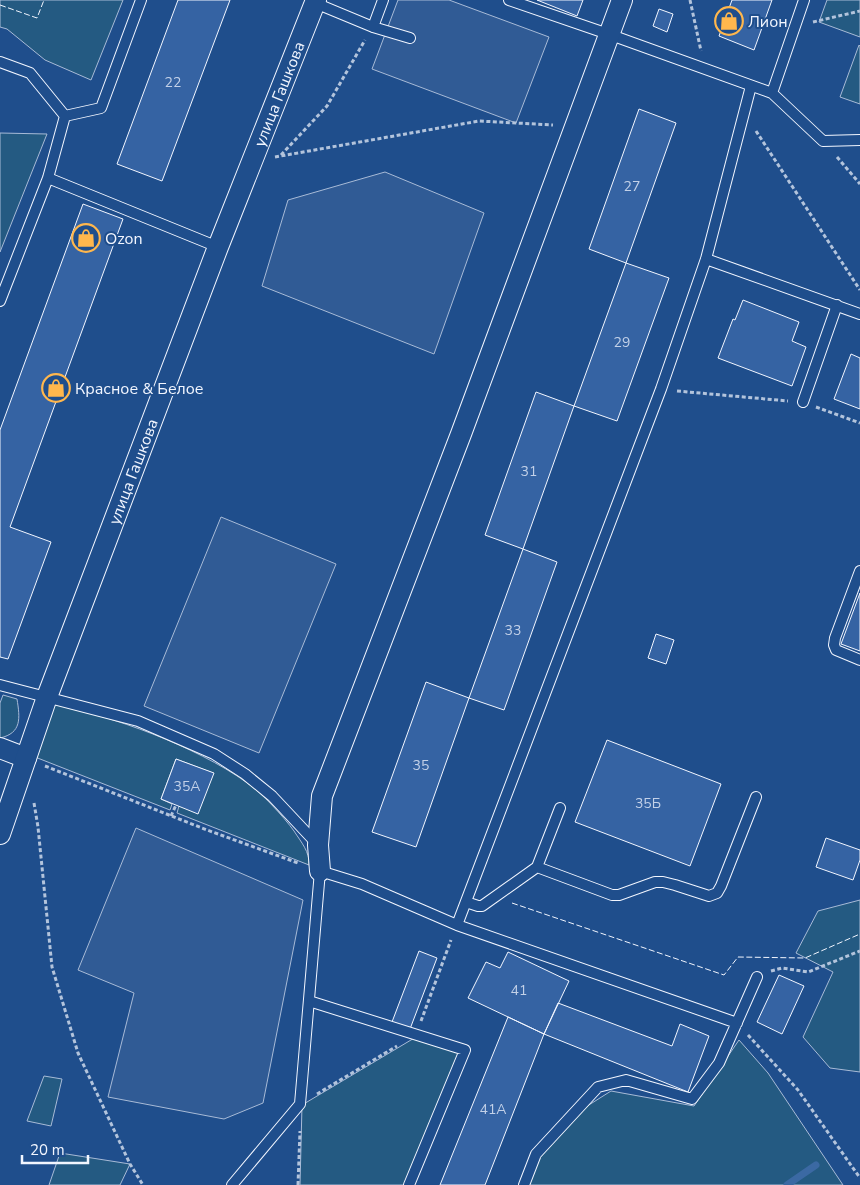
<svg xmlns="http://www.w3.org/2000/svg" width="860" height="1185" font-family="'Nunito Sans',sans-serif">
	<rect width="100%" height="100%" fill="#1f4e8c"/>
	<!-- green -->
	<path fill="#245a82" stroke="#a8bbd7" d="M0 0H123L91 80 45 60 7 29 0 27Z
		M827 0H860V37L819 22Z
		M859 45 860 46V104L840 97Z
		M0 133 47 134 0 252Z
		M3 695 17 699C20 718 22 733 0 738V703Z
		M52 704C113 716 195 746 246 782 261 792 284 817 294 831 301 842 310 852 309 865L177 813 179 806 213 773 176 759 161 799 172 804 170 810 35 757Z
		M860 900V1072L830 1068 803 1037 833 972 796 953 818 911Z
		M416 1037 462 1051 406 1185H300L302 1105Z
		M739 1040 768 1073 843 1185H519L554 1127 611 1091 694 1106Z
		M44 1076 62 1079 51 1126 27 1121Z
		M60 1153 130 1164 120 1185H49Z"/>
	<!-- parking -->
	<path fill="#305b95" stroke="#a8bbd7" d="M398 0H449L549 37 516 123 372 69Z
		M385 172 484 213 434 354 262 286 288 200Z
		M221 517 336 564 259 753 144 706Z
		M136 828 303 900 263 1103 224 1119 108 1097 134 993 78 970Z"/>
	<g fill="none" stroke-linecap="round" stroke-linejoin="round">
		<!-- stream -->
		<path stroke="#3b69a3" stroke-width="7" d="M787 1185 816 1165"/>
	</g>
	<!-- building -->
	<path fill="#3563a3" stroke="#f2f6ff" d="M178 0H230L162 181 117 164Z
		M537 0H583L577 16Z
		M732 0H772L754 50 719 36Z
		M659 9 673 14 667 32 653 26Z
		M639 109 676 123 626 263 589 249Z
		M83 204 123 219 10 527 51 542 8 659 0 657V430Z
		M626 263 669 278 617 421 574 406Z
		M743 300 799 322 792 341 806 347 792 386 718 358 733 319 735 320Z
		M851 354 860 358V409L834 399Z
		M536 392 574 406 523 549 485 535Z
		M523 549 557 562 504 710 469 698Z
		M860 593V651L841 644Z
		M656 634 674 640 666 664 648 658Z
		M426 682 469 698 416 847 372 832Z
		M607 740 721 784 690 866 575 822Z
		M176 759 214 773 198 814 161 799Z
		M826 838 860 850V860L853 880 816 867Z
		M419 951 437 958 410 1029 392 1022Z
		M508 952 569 981 544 1034 468 998 486 962 500 968Z
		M779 975 804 986 782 1034 757 1022Z
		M558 1003 672 1046 680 1024 709 1036 688 1092 544 1034Z
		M508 1017 544 1034 485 1185H440Z"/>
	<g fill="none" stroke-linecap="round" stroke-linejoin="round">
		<defs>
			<path id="lane" d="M509 0 611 35 772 93 804 0
				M315 3 373 27 410 38
				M373 27 383 0
				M0 62 30 73 65 116 48 178 0 301
				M772 93 823 141 860 140
				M65 116 101 108 141 0
				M48 178 218 247
				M706 259 860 314
				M803 402 837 305
				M860 571 835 638 834 645 836 650 860 660
				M0 685 138 721 214 754 245 774 272 796 318 845
				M537 867 560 808
				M466 902 478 906H482L537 867 612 895H619L655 882H663L675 885 709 896 717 893 721 886 756 797
				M309 1001 465 1050 409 1185
				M737 1023 457 925 661 389 706 259 751 86
				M232 1185 300 1104 320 871 362 884 457 925
				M524 1185 536 1154 598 1087 626 1080 692 1099 719 1063 757 977"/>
			<g id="street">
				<path d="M0 748 26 758"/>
				<path id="s1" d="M0 834 47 697 218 247 316 0"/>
				<path d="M320 871 318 845 322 796 461 434 622 0"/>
			</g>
		</defs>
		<!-- lane casing -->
		<use href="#lane" stroke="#f2f6ff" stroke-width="12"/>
		<!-- street casing -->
		<use href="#street" stroke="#f2f6ff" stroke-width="22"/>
		<!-- path -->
		<path stroke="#b3c4dc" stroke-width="3" stroke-dasharray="4 2.5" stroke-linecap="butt" d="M690 0 701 51
			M813 22 860 11
			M756 131 860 290
			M281 155 327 106 365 40
			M275 157 479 121 553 125
			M837 157 860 184
			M677 391 788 401
			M816 407 860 423
			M45 766 207 830 298 863
			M34 803 38 827 52 967 78 1053 130 1164 143 1185
			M171 816 176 805
			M771 971 782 968 808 972 860 951
			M421 1021 451 940
			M748 1035 798 1090 860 1178
			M317 1094 397 1046
			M298 1185 300 1131"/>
		<!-- lane -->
		<use href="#lane" stroke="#1f4e8c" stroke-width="10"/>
		<!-- street -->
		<use href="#street" stroke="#1f4e8c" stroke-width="20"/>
		<!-- fence -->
		<path stroke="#f2f6ff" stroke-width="1" stroke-dasharray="6 2.5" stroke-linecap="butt" d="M0 5 37 18 44 0
			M512 903 724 975 738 957 805 958 860 934"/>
	</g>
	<!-- icons -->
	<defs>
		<symbol id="shop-ring" viewBox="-11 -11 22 22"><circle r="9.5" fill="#1f4e8c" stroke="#ffb74d" stroke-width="1.5"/><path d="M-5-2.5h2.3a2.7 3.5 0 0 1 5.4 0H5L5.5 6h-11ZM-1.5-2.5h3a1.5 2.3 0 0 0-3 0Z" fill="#ffb74d"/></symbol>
	</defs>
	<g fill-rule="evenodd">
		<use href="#shop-ring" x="713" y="5" width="32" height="32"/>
		<use href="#shop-ring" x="70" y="222" width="32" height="32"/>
		<use href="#shop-ring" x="40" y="372" width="32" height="32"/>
	</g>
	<g text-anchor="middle" stroke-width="4" stroke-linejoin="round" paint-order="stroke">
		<!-- number labels -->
		<g font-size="14" fill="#c3d1e8">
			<text x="173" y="87">22</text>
			<text x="632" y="191">27</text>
			<text x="622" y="347">29</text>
			<text x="529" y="476">31</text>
			<text x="513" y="635">33</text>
			<text x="421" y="770">35</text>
			<text x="187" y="791">35А</text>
			<text x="648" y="808">35Б</text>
			<text x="519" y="995">41</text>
			<text x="493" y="1114">41А</text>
		</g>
		<!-- poi labels -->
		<g font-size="16" fill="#f2f6ff" stroke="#1f4e8c" text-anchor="start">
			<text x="748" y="27">Лион</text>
			<text x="105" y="244">Ozon</text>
			<text x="75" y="394">Красное &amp; Белое</text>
		</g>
		<!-- street labels -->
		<g font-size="16" fill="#f2f6ff" stroke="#1f4e8c">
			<text dy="6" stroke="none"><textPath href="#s1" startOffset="791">улица Гашкова</textPath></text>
			<text dy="6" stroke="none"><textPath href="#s1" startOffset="386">улица Гашкова</textPath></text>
		</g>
	</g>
	<!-- scale -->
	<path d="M22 1155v8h66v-8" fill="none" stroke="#f2f6ff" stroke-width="2.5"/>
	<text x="30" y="1155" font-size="15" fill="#f2f6ff" stroke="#1f4e8c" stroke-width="4" paint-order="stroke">20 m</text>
</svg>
